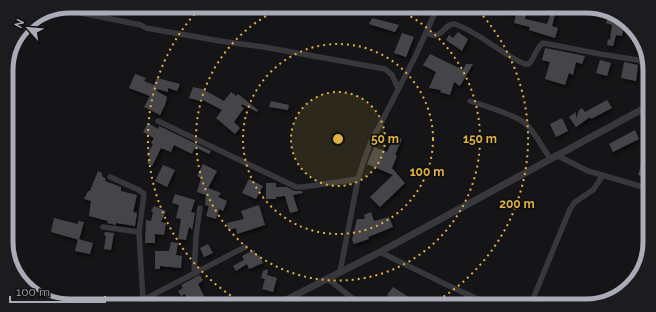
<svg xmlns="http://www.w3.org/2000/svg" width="656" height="312" font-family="Raleway,sans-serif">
	<defs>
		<filter id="shadow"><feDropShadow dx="1.5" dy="2.5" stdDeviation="2" flood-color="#0009"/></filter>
	</defs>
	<rect width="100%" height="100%" fill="#151517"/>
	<!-- building -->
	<path fill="#45454a" filter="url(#shadow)" d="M502 6H528L525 19 547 24 551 13 530 8 531 6H565L563 13 556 11 552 26 558 28 555 38 529 30 530 27 514 23 516 15 500 11Z
		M609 15 622 20 625 22 622 36 616 35 613 46 607 45 608 39 610 40 612 25 606 23Z
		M372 18 399 25 395 32 369 24Z
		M458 32 468 39 462 51 446 40 449 35 453 38Z
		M402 33 414 37 406 57 394 53Z
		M545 48 585 56 582 64 576 62 573 75 569 73 565 85 545 79 550 62 542 60Z
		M430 54 463 70 466 64H473L460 86 454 82 450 95 440 92 441 90 429 88 436 72 423 65Z
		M600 60 611 63 607 76 596 73Z
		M624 62 638 65 636 81 621 78Z
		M135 74 146 78 144 81 154 85 157 78 180 84 177 91 168 88V92L157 89V91L167 97 165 105 160 115 144 107 150 96 129 88Z
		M193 87 206 90V91L224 101 231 92 236 96 238 94 258 110 257 112 242 104 241 106 244 108 234 122 240 128 235 134 216 118 222 110 201 99 200 101 189 98Z
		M607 100 612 108 591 119 590 117 576 127 569 117 576 112V119L579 110 582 108 585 112Z
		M271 101 289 105 288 110 269 107Z
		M562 118 568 131 556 137 550 124Z
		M148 123 158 129 159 126 211 151 209 154 195 147 192 154 174 145 171 152 161 148 152 166 147 163 150 157 147 155 153 144 151 143 154 138 143 132Z
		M635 130 639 139 613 152 609 144Z
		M394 136 402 139 395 155 397 156 392 168 405 183 380 207 370 197 393 175 367 164 374 147 387 152Z
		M203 164 217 171 208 188 221 193 218 197 227 201 223 211 219 209 216 219 206 216 209 206 205 205 206 195 197 192 201 178 197 176Z
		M163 165 175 170 167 187 155 181Z
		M641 165 650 168 649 179 638 175Z
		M98 171 102 173V176L106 179 105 181 121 187V191L137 195 133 212 137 213 135 226 116 223V225L107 223 108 221 89 216 91 201 84 199 88 191H90Z
		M249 179 263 186 256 199 242 193Z
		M266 183H276V187H287L294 191H302L303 193 293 195 298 211 290 213 285 196 276 197V199H266Z
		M175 194 195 200 191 212 195 213 192 231 191 228 189 227 186 240 178 239 181 219 176 218 179 205 172 203Z
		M259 205 265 225 237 234 236 228 228 230 227 223 244 219 241 211Z
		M154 206 166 211 161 222 166 223 164 235 155 234V243H145L146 220 151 221 153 212 151 211Z
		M371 212 374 221 389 217 393 227 368 237 369 239 354 244 352 240 357 219H365L364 215Z
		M54 218 78 224V221L84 222 79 240 51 232Z
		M105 232 114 233 111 250 104 249 106 236 104 235Z
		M78 239 93 243 90 254 75 251Z
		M171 242 178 243 176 255 182 256 181 268 160 266V269H155V251H169Z
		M208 244 213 253 204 257 200 248Z
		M254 250 257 256 259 255 263 263 249 269 247 264 236 271 233 266 244 260 242 256Z
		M268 269 267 275 277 278 273 292 262 289 265 279 261 278 263 271Z
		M200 275 203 280 198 284 209 306H191L185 294 181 296 178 291 183 288 181 285Z
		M393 287 410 298 418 306H406L401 302 399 304 387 295Z"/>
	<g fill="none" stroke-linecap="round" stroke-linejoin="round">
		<!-- minor -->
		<path stroke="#37373c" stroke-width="5.5" d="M70 6 76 12 141 25 146 28 220 41 264 47 385 69 392 75 398 88
			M426 33C429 34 433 36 436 35 444 34 446 23 455 24 481 33 500 54 525 64H529C535 57 536 48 543 43L600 54 638 60C647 63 647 76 650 85
			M470 101C485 106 513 114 525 123 535 132 542 147 550 158
			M158 121 296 187H303L358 179
			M556 155 588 171 650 189
			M110 177 139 190 144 194 139 232 143 300 140 306
			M103 227 139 232
			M380 252 445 284 493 306
			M340 272 358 179 363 163 370 144 415 57 438 6
			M194 274 196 236 200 208
			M328 279 362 306
			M143 300 245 247
			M462 306 468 294
			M530 306 570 209 575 202 593 190 603 175"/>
		<!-- tertiary -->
		<path stroke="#37373c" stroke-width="7" d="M274 306 380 252 650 105"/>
	</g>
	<!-- distance rings -->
	<circle cx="338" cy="139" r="47" fill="#dfb145" fill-opacity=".12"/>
	<g fill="none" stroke="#dfb145" stroke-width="2" stroke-dasharray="2 4">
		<circle cx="338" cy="139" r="47"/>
		<circle cx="338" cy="139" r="95"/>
		<path d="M389 6A142 142 0 1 1 287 6"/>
		<path d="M246 305A190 190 0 0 1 201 7M475 7A190 190 0 0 1 430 305"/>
	</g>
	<!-- crop -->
	<path d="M0 0H656V312H0ZM70 13H586A57 57 0 0 1 643 70V242A57 57 0 0 1 586 299H70A57 57 0 0 1 13 242V70A57 57 0 0 1 70 13Z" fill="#1c1c1f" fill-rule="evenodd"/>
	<path fill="none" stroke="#a9acb6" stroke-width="5" d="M70 13H586A57 57 0 0 1 643 70V242A57 57 0 0 1 586 299H70A57 57 0 0 1 13 242V70A57 57 0 0 1 70 13Z"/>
	<circle cx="338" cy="139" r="6" fill="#dfb145" stroke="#101012" stroke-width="2"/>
	<g font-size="12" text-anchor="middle" font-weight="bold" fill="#dfb145" stroke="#101012" stroke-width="3.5" stroke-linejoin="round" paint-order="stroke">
		<text x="385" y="143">50 m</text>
		<text x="480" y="143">150 m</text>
		<text x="427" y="176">100 m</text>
		<text x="517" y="208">200 m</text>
	</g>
	<!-- north arrow -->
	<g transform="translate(28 28) rotate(297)" stroke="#101012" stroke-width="3" paint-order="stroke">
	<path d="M0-3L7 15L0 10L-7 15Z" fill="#a9acb6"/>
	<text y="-6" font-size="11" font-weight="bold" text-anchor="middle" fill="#a9acb6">N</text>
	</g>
	<!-- scale -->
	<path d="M10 296v6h95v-6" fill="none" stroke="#a9acb6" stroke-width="2"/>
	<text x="16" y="296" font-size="12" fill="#a9acb6" stroke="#101012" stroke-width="3" paint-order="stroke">100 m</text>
</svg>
